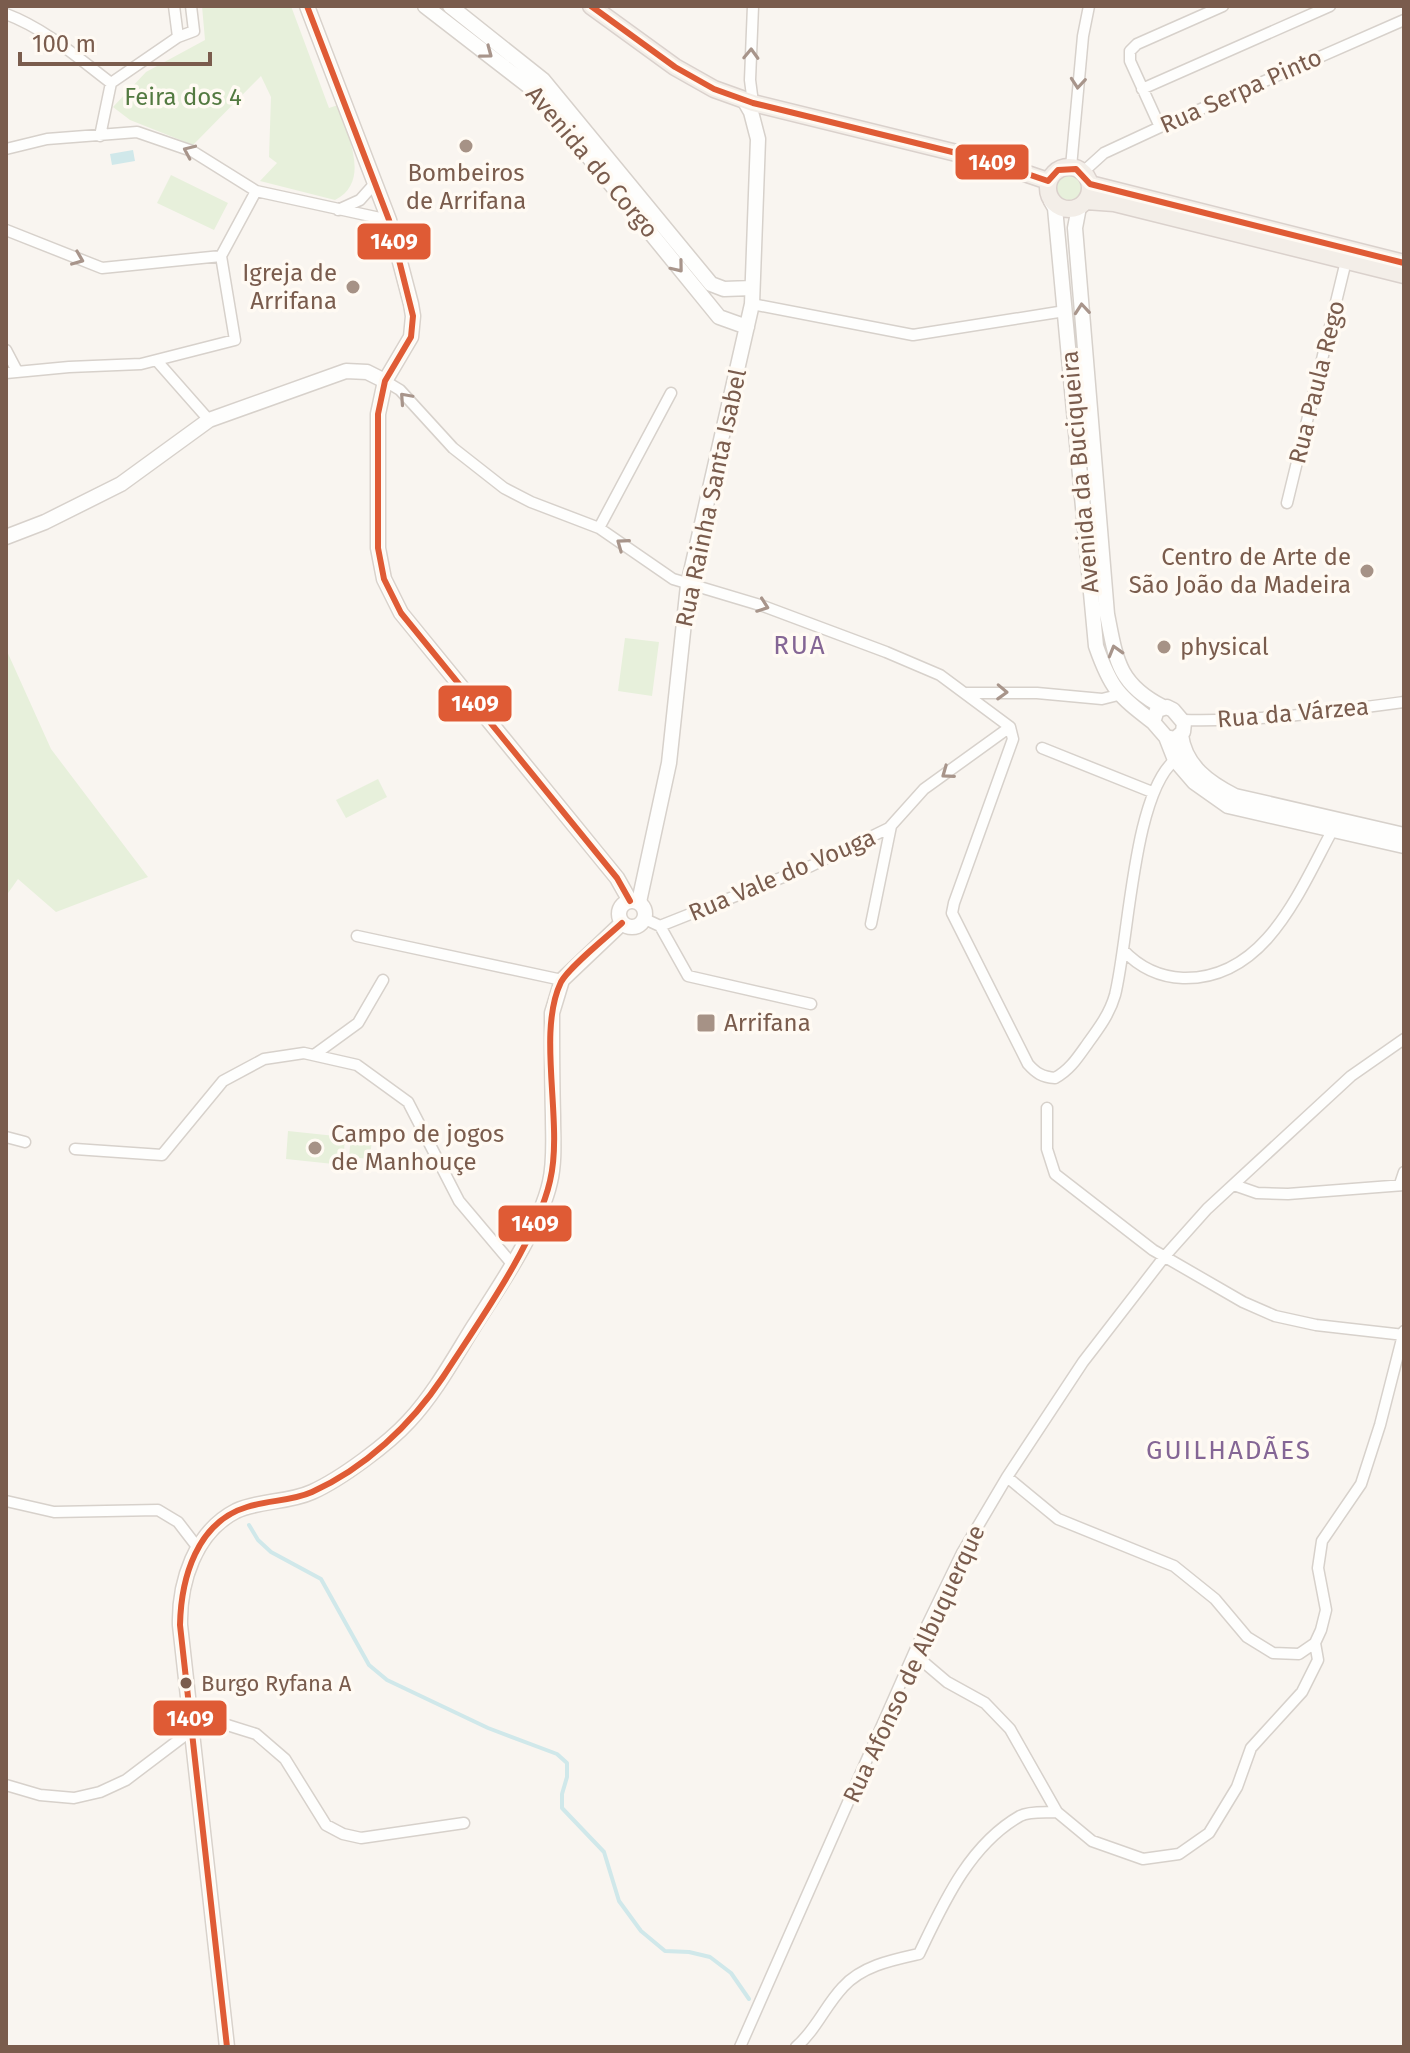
<svg xmlns="http://www.w3.org/2000/svg" width="1410" height="2053" font-family="'Fira Sans',sans-serif">
	<rect width="100%" height="100%" fill="#f9f5f0"/>
	<!-- green -->
	<path fill="#e7f0db" d="M202 6H291L329 108 338 105C347 135 372 181 335 200L260 181 277 163 269 157 271 97 261 76 193 145 130 120 113 107 146 72 205 40Z
		M1055 186a14 14 0 1 1 28 0a14 14 0 1 1-28 0Z
		M171 175 228 203 214 230 157 203Z
		M625 638 659 642 652 696 618 691Z
		M6 649 51 749 148 877 56 912 18 879 6 896Z
		M378 779 387 797 346 818 336 800Z
		M288 1131 345 1137 343 1165 286 1159Z
		M351 1135 372 1138 370 1159 349 1157Z"/>
	<!-- water -->
	<path fill="#d0e8ea" d="M133 150 135 161 112 165 110 154Z"/>
	<g fill="none" stroke-linecap="round" stroke-linejoin="round">
		<!-- stream -->
		<path stroke="#d0e8ea" stroke-width="4" d="M249 1525 258 1540 271 1552 321 1579 369 1665 387 1680 488 1728 557 1754 567 1763V1777L562 1794V1808L604 1852 619 1901 641 1931 665 1951 689 1952 710 1957 731 1973 749 1999"/>
		<defs>
			<path id="minor" d="M174 6 178 37
				M753 6 750 80 753 103
				M6 14C46 29 78 58 111 83
				M1142 89 1330 6
				M1160 127 1130 61V51L1137 44 1223 6
				M100 136 111 83 178 37 194 31 191 6
				M6 149 47 139 137 132 192 151 256 191 389 220
				M1071 167 1083 36 1089 6
				M1083 172 1104 153 1160 127 1404 20
				M338 210 360 200 376 182
				M6 230 102 268 221 256
				M221 256 256 191
				M752 304 913 335 1065 311
				M6 350 17 371
				M157 361 209 420
				M6 373 69 367 141 364 235 340 221 256
				M385 381 400 390 453 448 504 488 531 502 599 528 673 579 763 606 886 652 940 675 1010 727
				M1287 503 1346 261
				M599 528 671 393
				M967 693H1037L1102 699 1118 695
				M1182 720C1257 722 1330 712 1404 702
				M1010 727 1013 739 954 903 952 913 1028 1064C1036 1073 1042 1077 1055 1078 1070 1070 1078 1057 1088 1043 1099 1028 1110 1013 1115 995 1129 939 1133 794 1175 760
				M1042 748 1152 792
				M645 919 660 926 688 976 811 1004
				M871 924 891 826
				M660 926 811 866 889 828 924 789 1010 727
				M357 936 562 980
				M1123 950C1139 967 1159 977 1183 978 1265 980 1299 892 1332 831L1333 825
				M314 1055 358 1023 383 980
				M1047 1108V1149L1055 1174 1153 1250 1243 1302 1275 1316 1316 1325 1404 1335
				M6 1137 25 1142
				M75 1149 162 1155 223 1081 264 1059 304 1053 357 1065 408 1102 459 1201 513 1265
				M1400 1184 1404 1172
				M1234 1185 1257 1193 1288 1194 1404 1185
				M1007 1477 1058 1519 1174 1566 1215 1599 1247 1637 1273 1653 1299 1654 1315 1643 1321 1630 1326 1610 1318 1568 1322 1541 1361 1484 1380 1425 1404 1331
				M6 1501 54 1512 158 1510 178 1522 198 1548
				M914 1654 947 1682 985 1703 1010 1729 1057 1812 1092 1841 1143 1859 1179 1854 1209 1833 1237 1787 1251 1748 1302 1692 1318 1660 1315 1643
				M6 1785 40 1795 74 1798 100 1792 126 1780 192 1730 224 1724 256 1734 285 1759 326 1825 343 1834 361 1838 464 1823
				M740 2047 917 1646 962 1553 1007 1477 1083 1362 1165 1256 1207 1209 1351 1076 1404 1039
				M796 2047C816 2030 825 2006 843 1987 862 1966 892 1960 919 1954 943 1904 969 1845 1020 1816 1030 1811 1046 1813 1057 1812"/>
			<path id="tertiary" d="M425 6 535 91 719 317 747 327
				M450 6 543 80 711 284 724 289 752 288
				M1051 201 1055 208 1096 646C1111 689 1118 695 1153 722
				M1079 207 1075 228 1107 614C1116 660 1118 684 1163 707
				M6 537 45 522 121 484 209 420 346 371 367 372 385 381
				M1167 707 1173 710 1184 723 1183 732 1175 739 1166 737 1153 722 1157 710Z
				M1181 735C1185 766 1209 783 1235 796L1404 835
				M1166 737 1175 760 1194 782 1228 806 1404 846
				M639 902 669 763 688 585 752 304 758 139 751 112 744 100"/>
			<path id="secondary" d="M307 6 389 220 411 304 413 316 411 337 385 381 378 414V548L384 579 401 613 617 878 630 901
				M619 914a13 13 0 1 1 26 0a13 13 0 1 1-26 0Z
				M227 2047 180 1625C179 1582 195 1532 236 1511 259 1500 288 1503 312 1492 341 1479 388 1444 409 1421 435 1393 454 1358 474 1326 499 1287 540 1227 550 1182 555 1161 553 1138 553 1116 552 1081 552 1047 552 1013L562 980 622 923"/>
			<path id="primary" d="M591 6 675 67 714 89 753 103 989 161 1048 181
				M1048 188a21 21 0 1 1 42 0a21 21 0 1 1-42 0Z
				M1090 184 1404 263
				M1086 201 1114 203 1404 275"/>
		</defs>
		<!-- minor casing -->
		<use href="#minor" stroke="#d7d1cb" stroke-width="13"/>
		<!-- tertiary casing -->
		<use href="#tertiary" stroke="#d7d1cb" stroke-width="17"/>
		<!-- secondary casing -->
		<use href="#secondary" stroke="#d9d2cb" stroke-width="17"/>
		<!-- primary casing -->
		<use href="#primary" stroke="#dad1cc" stroke-width="19"/>
		<!-- minor -->
		<use href="#minor" stroke="#fefefd" stroke-width="10"/>
		<!-- tertiary -->
		<use href="#tertiary" stroke="#fefefd" stroke-width="14"/>
		<!-- secondary -->
		<use href="#secondary" stroke="#fefefd" stroke-width="14"/>
		<!-- primary -->
		<use href="#primary" stroke="#f3eee8" stroke-width="16"/>
		<defs>
			<path id="bus-1" d="M307 6 389 220 413 316 411 337 385 381 378 414V548L384 579 401 613 617 878 630 901
				M591 6 675 67 714 89 753 103 989 161 1048 181 1058 170 1076 169 1090 184 1404 263
				M227 2047 180 1625C181 1578 197 1522 247 1507 269 1500 292 1501 312 1492 365 1468 411 1425 443 1377 478 1323 536 1242 550 1181 564 1123 536 1034 561 982 569 967 608 936 622 923"/>
		</defs>
		<!-- bus-1 casing -->
		<use href="#bus-1" stroke="#fffaf3" stroke-width="12"/>
		<!-- bus-1 -->
		<use href="#bus-1" stroke="#df5b35" stroke-width="6"/>
	</g>
	<!-- one-way arrows -->
	<defs><path id="oneway-chevron" d="M-2-3.5L2.5 0L-2 3.5" fill="none" stroke-width="1.6" stroke-linecap="round" stroke-linejoin="round" transform="scale(2)"/></defs>
	<g stroke="#a8958b">
		<use href="#oneway-chevron" transform="translate(487 53) rotate(37)"/>
		<use href="#oneway-chevron" transform="translate(751 54) rotate(-88)"/>
		<use href="#oneway-chevron" transform="translate(1078 83) rotate(95)"/>
		<use href="#oneway-chevron" transform="translate(189 151) rotate(-156)"/>
		<use href="#oneway-chevron" transform="translate(78 259) rotate(22)"/>
		<use href="#oneway-chevron" transform="translate(678 267) rotate(51)"/>
		<use href="#oneway-chevron" transform="translate(1082 309) rotate(-95)"/>
		<use href="#oneway-chevron" transform="translate(405 398) rotate(-132)"/>
		<use href="#oneway-chevron" transform="translate(622 544) rotate(-144)"/>
		<use href="#oneway-chevron" transform="translate(763 606) rotate(20)"/>
		<use href="#oneway-chevron" transform="translate(1115 651) rotate(-106)"/>
		<use href="#oneway-chevron" transform="translate(1002 692) rotate(2)"/>
		<use href="#oneway-chevron" transform="translate(947 773) rotate(144)"/>
	</g>
	<!-- markers -->
	<g fill="#a69286" stroke="#fffaf3" stroke-width="3">
		<circle cx="466" cy="146" r="8"/>
		<circle cx="353" cy="287" r="8"/>
		<circle cx="1367" cy="571" r="8"/>
		<circle cx="1164" cy="647" r="8"/>
		<rect x="696" y="1013" width="20" height="20" rx="4"/>
		<circle cx="315" cy="1148" r="8"/>
	</g>
	<circle fill="#7a5c4d" stroke="#fffaf3" stroke-width="3" cx="186" cy="1683" r="7"/>
	<g text-anchor="middle" stroke-width="7" stroke-linejoin="round" paint-order="stroke">
		<!-- bus labels -->
		<g font-size="22" fill="#7a5c4d" stroke="#fffaf3" text-anchor="start">
			<text x="201" y="1691">Burgo Ryfana A</text>
		</g>
		<!-- street labels -->
		<g font-size="24" fill="#7a5c4d" stroke="#fffaf3">
			<text transform="translate(1241 91) rotate(-24)" y="8">Rua Serpa Pinto</text>
			<text transform="translate(592 162) rotate(50)" y="8">Avenida do Corgo</text>
			<text transform="translate(1317 382) rotate(-76)" y="8">Rua Paula Rego</text>
			<text transform="translate(1080 472) rotate(-95)" y="8">Avenida da Buciqueira</text>
			<text transform="translate(711 498) rotate(-78)" y="8">Rua Rainha Santa Isabel</text>
			<text transform="translate(1293 713) rotate(-5)" y="8">Rua da Várzea</text>
			<text transform="translate(782 875) rotate(-23)" y="8">Rua Vale do Vouga</text>
			<text transform="translate(914 1664) rotate(-65)" y="8">Rua Afonso de Albuquerque</text>
		</g>
		<!-- park labels -->
		<g font-size="24" fill="#537a41" stroke="#fffaf3">
			<text x="183" y="105">Feira dos 4</text>
		</g>
		<!-- poi labels -->
		<g font-size="24" fill="#7a5c4d" stroke="#fffaf3" text-anchor="start">
			<text x="466" y="181" text-anchor="middle">Bombeiros<tspan x="466" dy="28">de Arrifana</tspan></text>
			<text x="337" y="281" text-anchor="end">Igreja de<tspan x="337" dy="28">Arrifana</tspan></text>
			<text x="1351" y="565" text-anchor="end">Centro de Arte de<tspan x="1351" dy="28">São João da Madeira</tspan></text>
			<text x="1180" y="655">physical</text>
			<text x="724" y="1031">Arrifana</text>
			<text x="331" y="1142">Campo de jogos<tspan x="331" dy="28">de Manhouçe</tspan></text>
		</g>
		<!-- neighbourhood labels -->
		<g font-size="26" letter-spacing="2" fill="#846695" stroke="#fffaf3">
			<text x="800" y="654">RUA</text>
			<text x="1229" y="1459">GUILHADÃES</text>
		</g>
	</g>
	<g stroke="#fffaf3" stroke-width="3">
		<rect x="954" y="143" width="76" height="38" rx="8" fill="#df5b35"/>
		<rect x="356" y="222" width="76" height="39" rx="8" fill="#df5b35"/>
		<rect x="437" y="684" width="76" height="39" rx="8" fill="#df5b35"/>
		<rect x="497" y="1204" width="76" height="39" rx="8" fill="#df5b35"/>
		<rect x="152" y="1699" width="76" height="38" rx="8" fill="#df5b35"/>
	</g>
	<g font-size="22" text-anchor="middle" font-weight="bold" fill="#fff">
		<text x="992" y="170">1409</text>
		<text x="394" y="249">1409</text>
		<text x="475" y="711">1409</text>
		<text x="535" y="1231">1409</text>
		<text x="190" y="1726">1409</text>
	</g>
	<!-- border -->
	<rect width="1410" height="2053" fill="none" stroke="#7a5c4d" stroke-width="16"/>
	<!-- scale -->
	<path d="M20 52v12h190v-12" fill="none" stroke="#7a5c4d" stroke-width="4"/>
	<text x="32" y="52" font-size="24" fill="#7a5c4d" stroke="#fffaf3" stroke-width="6" paint-order="stroke">100 m</text>
</svg>
